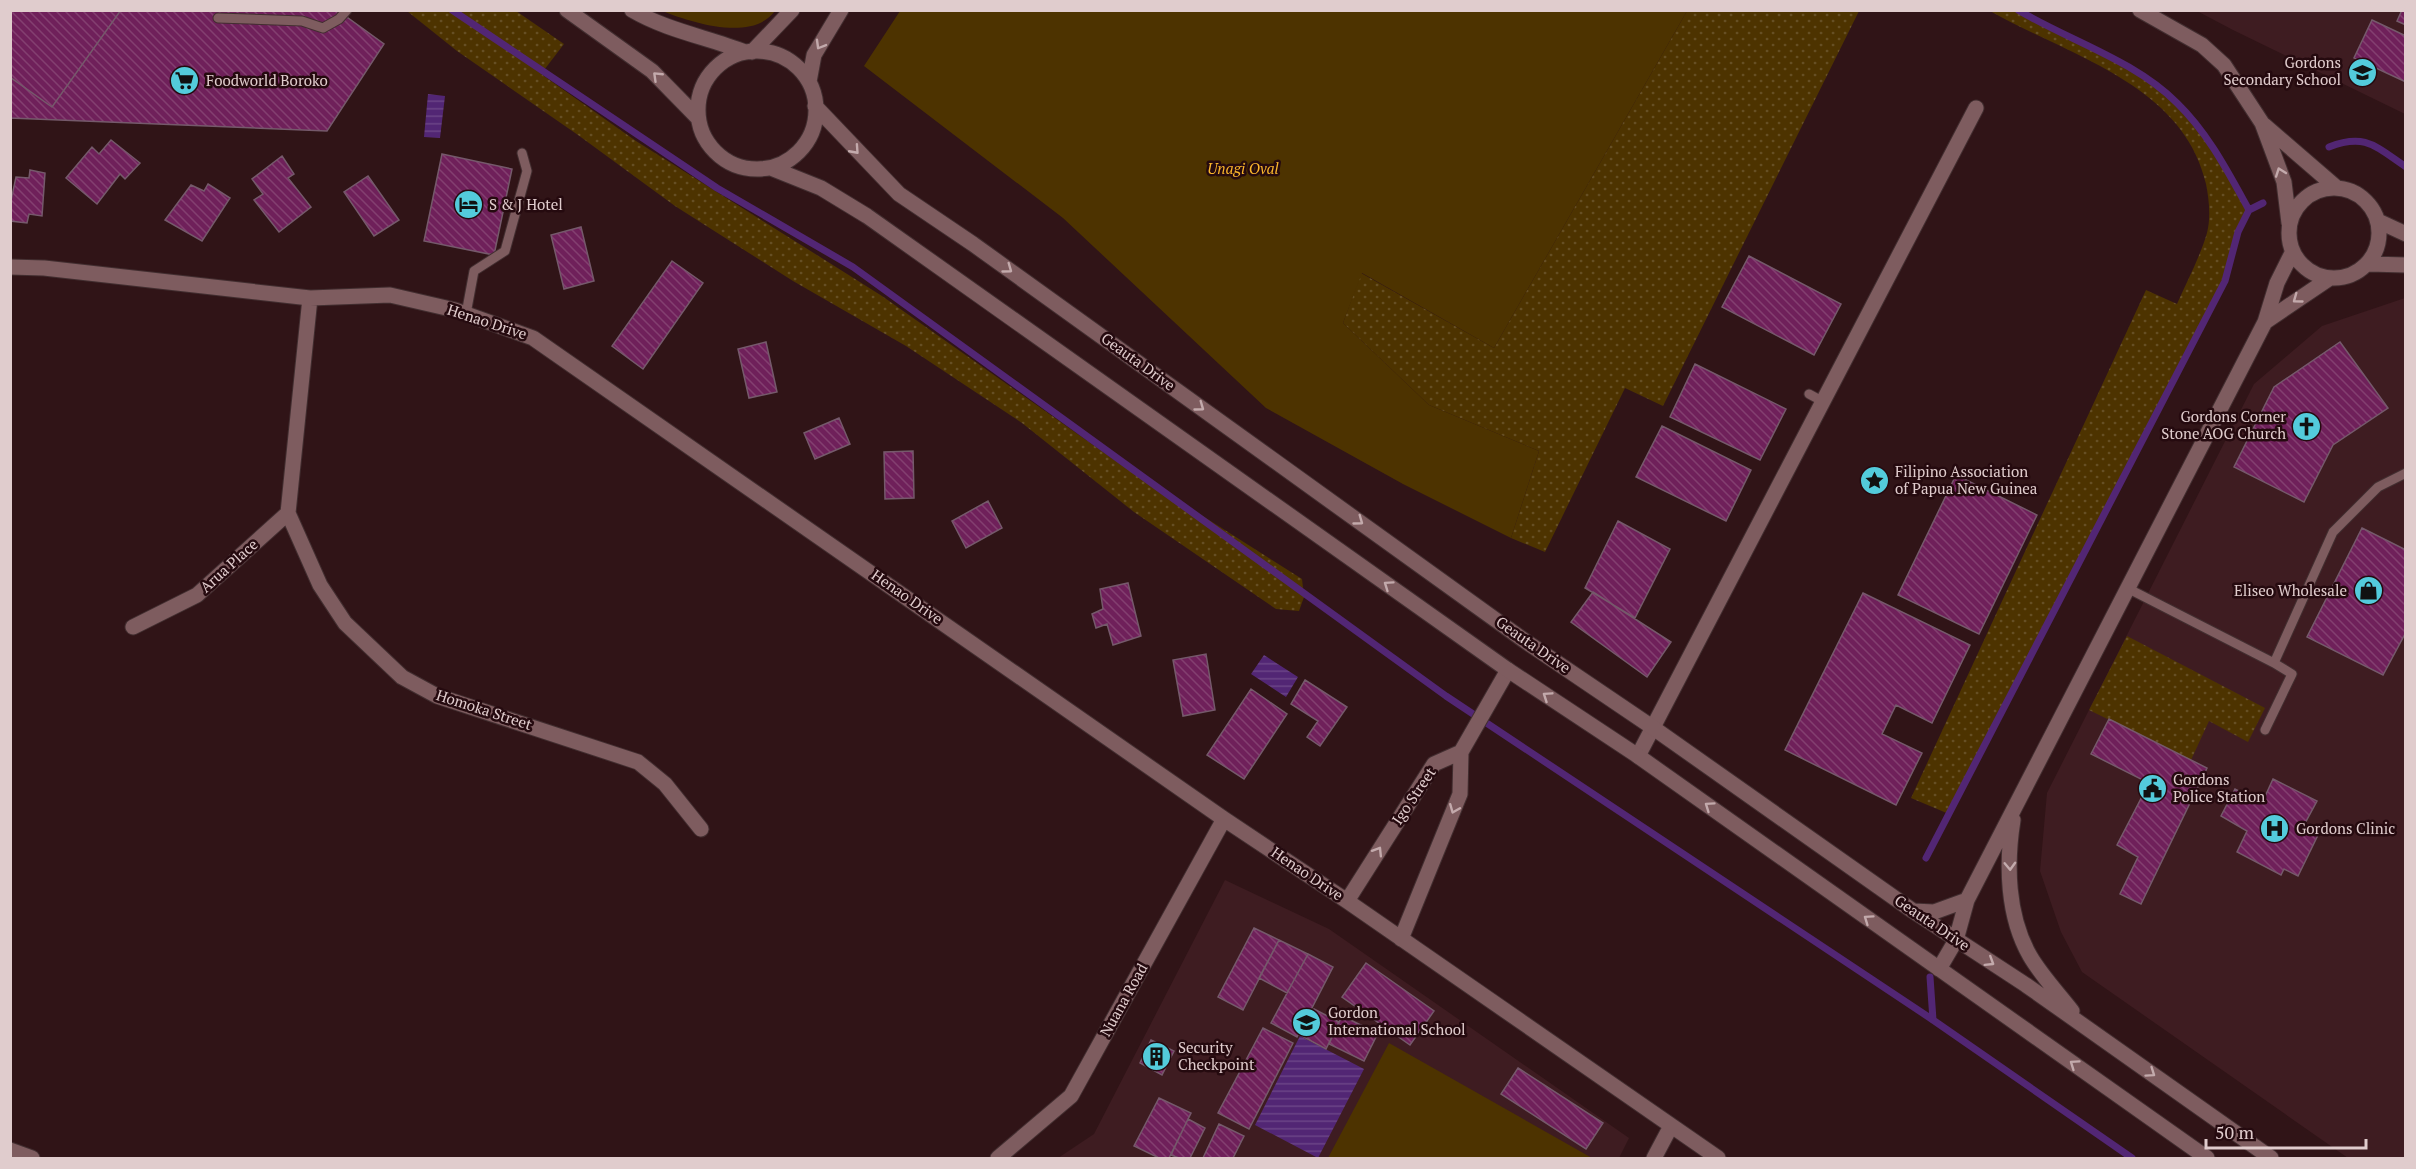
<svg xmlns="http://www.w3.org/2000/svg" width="2416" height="1169" font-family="'PT Serif',serif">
	<defs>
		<pattern id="grass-dots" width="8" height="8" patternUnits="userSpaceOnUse" patternTransform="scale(1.5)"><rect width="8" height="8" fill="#4d3300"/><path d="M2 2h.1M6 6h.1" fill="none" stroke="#664f24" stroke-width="1.8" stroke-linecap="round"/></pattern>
		<pattern id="water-rules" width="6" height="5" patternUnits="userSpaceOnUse" patternTransform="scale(1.5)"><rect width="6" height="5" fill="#522674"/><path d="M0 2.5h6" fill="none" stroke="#6b4487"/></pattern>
		<pattern id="building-back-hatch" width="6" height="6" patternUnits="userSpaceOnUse" patternTransform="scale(1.5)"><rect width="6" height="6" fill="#6f205a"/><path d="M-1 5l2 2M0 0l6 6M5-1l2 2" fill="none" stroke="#833f70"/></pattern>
	</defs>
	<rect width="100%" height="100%" fill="#301417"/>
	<!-- built -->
	<path fill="#3e1c21" d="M2197 11H2405V114L2233 30Z
		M2405 298V1158H2348L2082 972 2061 932 2040 871 2047 793 2254 384 2322 326Z
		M1225 880 1329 929 1629 1138 1619 1158H1058L1094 1134Z"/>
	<!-- grass -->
	<path fill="url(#grass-dots)" d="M407 11H516L564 44 541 74 636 141 882 296 1113 459 1302 579 1304 597 1299 611 1276 609 1134 512 1022 423 906 346 793 281 675 206 578 135 457 51Z
		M1687 11H1859L1663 406 1625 388 1545 552 1511 538 1539 451 1429 405 1343 323 1361 273 1494 348Z
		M1990 11H2018L2143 76 2178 103 2218 153 2249 210 2238 232 2225 281 1949 814 1911 798 2146 290 2177 304C2187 281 2200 257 2207 233 2211 218 2209 198 2206 184 2183 84 2069 56 1990 11Z
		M2127 636 2265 708 2248 742 2209 721 2191 760 2089 710Z"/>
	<!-- green -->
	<path fill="#4d3300" d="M662 11H775C752 42 693 23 662 11Z
		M900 11H1687L1494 348 1362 273 1343 323 1429 405 1539 451 1511 538 1403 484 1266 408 1063 218 864 66Z
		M1389 1043 1592 1158H1328Z"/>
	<!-- water -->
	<path fill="url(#water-rules)" d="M428 94 445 96 440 138 424 137Z
		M1264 655 1298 677 1286 697 1251 674Z
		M1300 1036 1364 1069 1318 1158 1255 1125Z"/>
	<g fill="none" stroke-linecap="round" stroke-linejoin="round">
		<!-- stream -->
		<path stroke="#522674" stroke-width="7" d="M452 10 717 188 853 267 1446 696 1933 1020 2132 1158
			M2329 147C2365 133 2375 146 2406 167
			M2249 210 2263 203
			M1926 858 2225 281 2238 232 2249 210C2228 172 2208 133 2177 103 2134 60 2070 41 2018 10
			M1930 977 1933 1020"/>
	</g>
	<!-- building -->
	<path fill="url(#building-back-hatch)" stroke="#75596b" stroke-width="1.5" d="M10 10H121L52 107 10 77Z
		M10 10H337L384 44 327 131 10 118Z
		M2402 10H2406V25L2397 21Z
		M2372 20 2406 36V82L2354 58Z
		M111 140 140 163 125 179 120 174 97 204 66 178 92 147 99 154Z
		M442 154 512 169 494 255 424 241Z
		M282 156 294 174 288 178 311 207 279 232 254 200 263 194 252 179Z
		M30 170 45 173 42 216 29 214 27 223 10 221V205L16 177 29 178Z
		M368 176 399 220 374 236 344 192Z
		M208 184 230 198 202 241 165 220 191 185 204 191Z
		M581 227 594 281 564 289 551 235Z
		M1749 256 1841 304 1814 355 1722 307Z
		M672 261 703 283 643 369 612 346Z
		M766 342 777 392 749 398 738 349Z
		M2340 342 2388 408 2333 445 2304 502 2234 467 2274 387Z
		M1695 364 1786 409 1760 460 1670 417Z
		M839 418 850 444 815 459 804 433Z
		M1662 426 1751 470 1726 521 1636 477Z
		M913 451 914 498 885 499 884 452Z
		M1956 475 2037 515 1979 634 1898 595Z
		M988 501 1002 528 966 548 952 521Z
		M1618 521 1670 549 1635 618 1585 588Z
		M2362 528 2406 550V632L2383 675 2307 637Z
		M1128 583 1141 636 1113 645 1107 624 1096 628 1092 614 1103 609 1100 589Z
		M1593 592 1671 642 1647 677 1571 622Z
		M1863 593 1970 645 1932 723 1896 705 1882 734 1922 753 1896 805 1785 750Z
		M1206 654 1215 710 1183 716 1173 660Z
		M1305 680 1347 707 1320 746 1307 737 1318 721 1291 704Z
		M1251 689 1287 714 1244 779 1207 755Z
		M2109 719 2207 768 2141 904 2120 894 2138 857 2117 845 2149 783 2091 754Z
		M2273 779 2317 801 2303 827 2318 835 2298 876 2284 869 2281 875 2237 852 2247 831 2221 816 2235 789 2262 803Z
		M1254 928 1279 940 1243 1010 1218 997Z
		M1279 940 1308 954 1287 993 1259 978Z
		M1308 954 1333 967 1297 1037 1271 1023Z
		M1366 963 1434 1011 1410 1045 1342 997Z
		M1314 1009 1339 1022 1326 1049 1300 1035Z
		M1342 1016 1378 1033 1364 1061 1329 1044Z
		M1263 1028 1293 1043 1249 1129 1218 1113Z
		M1151 1040 1174 1051 1162 1075 1140 1063Z
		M1518 1068 1603 1123 1586 1149 1501 1094Z
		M1159 1098 1191 1113 1169 1158H1159L1134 1146Z
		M1188 1119 1205 1128 1190 1158H1179L1171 1155Z
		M1219 1124 1244 1136 1233 1158H1203Z"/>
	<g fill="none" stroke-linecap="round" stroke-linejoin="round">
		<defs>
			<path id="service" d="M218 18 302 21 323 28 339 19 347 10
				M466 314 474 271 505 251 527 171 522 153
				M1809 394 1822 401
				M2129 589 2274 663
				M2265 730 2292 674 2274 663 2333 532 2378 487 2406 473"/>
			<path id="minor" d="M10 267 44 268 310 298 390 295 455 310 533 338 1224 819 1347 901 1718 1158
				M310 298 288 513 320 585 345 623 402 677 437 696 638 762 665 784 701 829
				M133 627 197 595 288 513
				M1638 756 1976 108
				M1347 901 1434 764 1461 752 1508 670
				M1401 939 1460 794 1461 752
				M10 1150 32 1158
				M998 1158 1071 1096 1224 819
				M1654 1158 1671 1126"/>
			<path id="secondary" d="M567 10 652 71 698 118
				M632 10C668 31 707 37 745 52
				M2140 10 2202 45 2224 65 2262 123 2284 182 2289 223
				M698 110a59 59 0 1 1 118 0a59 59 0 1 1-118 0Z
				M752 52 792 10
				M809 82 814 55 841 10
				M815 106 899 194 973 244 1525 641 1652 727 1913 911 2026 985 2271 1158
				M2264 125 2337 188
				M771 168 821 188 867 216 1508 670 1638 756 2207 1158
				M2289 233a45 45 0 1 1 90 0a45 45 0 1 1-90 0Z
				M2378 221 2406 234
				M2369 264 2406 265
				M2265 322 2330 278
				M2013 820C2006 864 2007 916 2030 956 2041 975 2058 993 2072 1011
				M1913 911 1934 912 1967 900
				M1939 969 1956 940 1967 900 2265 322 2277 283 2292 253"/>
		</defs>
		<!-- service casing -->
		<use href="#service" stroke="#422e30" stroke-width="11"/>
		<!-- minor casing -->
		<use href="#minor" stroke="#422e30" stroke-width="17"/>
		<!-- secondary casing -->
		<use href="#secondary" stroke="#422e30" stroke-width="17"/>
		<!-- service -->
		<use href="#service" stroke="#7e5c5f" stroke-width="9"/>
		<!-- minor -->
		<use href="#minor" stroke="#7e5c5f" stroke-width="15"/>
		<!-- secondary -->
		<use href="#secondary" stroke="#7e5c5f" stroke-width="15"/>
	</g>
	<!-- one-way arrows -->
	<defs><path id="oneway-chevron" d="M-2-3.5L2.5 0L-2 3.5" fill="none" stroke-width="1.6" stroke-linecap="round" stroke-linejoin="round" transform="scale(1.5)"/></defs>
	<g stroke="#c3aaac">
		<use href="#oneway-chevron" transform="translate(820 45) rotate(120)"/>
		<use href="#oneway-chevron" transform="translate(657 76) rotate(-136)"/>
		<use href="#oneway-chevron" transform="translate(855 150) rotate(48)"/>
		<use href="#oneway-chevron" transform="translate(2280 172) rotate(-110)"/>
		<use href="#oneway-chevron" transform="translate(1008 269) rotate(36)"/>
		<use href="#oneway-chevron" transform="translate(2297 299) rotate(144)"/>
		<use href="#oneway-chevron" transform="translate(1200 407) rotate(36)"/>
		<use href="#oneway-chevron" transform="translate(1359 521) rotate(36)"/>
		<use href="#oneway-chevron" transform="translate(1388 585) rotate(-145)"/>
		<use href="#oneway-chevron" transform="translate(1547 696) rotate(-146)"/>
		<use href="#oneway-chevron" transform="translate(1709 806) rotate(-145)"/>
		<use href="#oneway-chevron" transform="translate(1454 809) rotate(112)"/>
		<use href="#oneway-chevron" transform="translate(1378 851) rotate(-58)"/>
		<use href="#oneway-chevron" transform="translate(2010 866) rotate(88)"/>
		<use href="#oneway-chevron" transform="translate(1868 919) rotate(-145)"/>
		<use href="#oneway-chevron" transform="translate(1990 962) rotate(32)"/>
		<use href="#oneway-chevron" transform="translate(2074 1064) rotate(-145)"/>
		<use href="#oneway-chevron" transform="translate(2151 1073) rotate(35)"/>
	</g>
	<!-- icons -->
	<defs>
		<symbol id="school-disc" viewBox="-11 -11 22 22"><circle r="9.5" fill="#53cbdb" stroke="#250a0f"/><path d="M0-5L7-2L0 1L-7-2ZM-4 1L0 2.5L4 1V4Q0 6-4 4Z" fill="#111"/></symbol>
		<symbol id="supermarket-disc" viewBox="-11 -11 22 22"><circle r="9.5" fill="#53cbdb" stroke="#250a0f"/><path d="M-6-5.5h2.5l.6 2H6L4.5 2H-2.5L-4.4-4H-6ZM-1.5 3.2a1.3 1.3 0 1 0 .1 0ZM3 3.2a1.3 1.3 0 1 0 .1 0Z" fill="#111"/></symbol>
		<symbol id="hotel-disc" viewBox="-11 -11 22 22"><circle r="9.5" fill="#53cbdb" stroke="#250a0f"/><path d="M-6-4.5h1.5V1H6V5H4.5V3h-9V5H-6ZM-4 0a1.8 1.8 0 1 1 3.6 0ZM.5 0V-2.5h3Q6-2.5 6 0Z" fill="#111"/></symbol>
		<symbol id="church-disc" viewBox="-11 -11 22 22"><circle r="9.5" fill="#53cbdb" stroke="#250a0f"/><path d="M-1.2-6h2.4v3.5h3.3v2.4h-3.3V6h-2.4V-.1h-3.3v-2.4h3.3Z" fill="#111"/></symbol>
		<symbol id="sight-disc" viewBox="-11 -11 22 22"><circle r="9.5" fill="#53cbdb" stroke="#250a0f"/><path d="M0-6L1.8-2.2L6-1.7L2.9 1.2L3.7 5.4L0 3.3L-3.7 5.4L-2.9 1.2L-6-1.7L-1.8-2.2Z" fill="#111"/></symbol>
		<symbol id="shop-disc" viewBox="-11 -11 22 22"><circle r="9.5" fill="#53cbdb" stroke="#250a0f"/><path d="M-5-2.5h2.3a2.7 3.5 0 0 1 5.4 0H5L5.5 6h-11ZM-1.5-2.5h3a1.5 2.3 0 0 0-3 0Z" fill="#111"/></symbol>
		<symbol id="civic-disc" viewBox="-11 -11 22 22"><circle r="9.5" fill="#53cbdb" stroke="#250a0f"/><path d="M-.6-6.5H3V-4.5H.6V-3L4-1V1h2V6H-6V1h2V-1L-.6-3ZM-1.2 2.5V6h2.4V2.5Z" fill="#111"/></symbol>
		<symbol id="hospital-disc" viewBox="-11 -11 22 22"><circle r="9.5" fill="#53cbdb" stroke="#250a0f"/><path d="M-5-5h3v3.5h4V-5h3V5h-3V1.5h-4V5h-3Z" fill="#111"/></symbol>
		<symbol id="building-disc" viewBox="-11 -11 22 22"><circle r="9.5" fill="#53cbdb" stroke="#250a0f"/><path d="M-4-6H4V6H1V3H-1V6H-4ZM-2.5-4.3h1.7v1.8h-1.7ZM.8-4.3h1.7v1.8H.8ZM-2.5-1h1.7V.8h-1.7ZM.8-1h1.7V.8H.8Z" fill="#111"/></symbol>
	</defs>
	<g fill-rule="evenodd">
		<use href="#school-disc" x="2346" y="56" width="33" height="33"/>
		<use href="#supermarket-disc" x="168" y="64" width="33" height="33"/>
		<use href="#hotel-disc" x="452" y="188" width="33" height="33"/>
		<use href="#church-disc" x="2290" y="410" width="33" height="33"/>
		<use href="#sight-disc" x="1858" y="464" width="33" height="33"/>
		<use href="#shop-disc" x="2352" y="574" width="33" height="33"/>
		<use href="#civic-disc" x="2136" y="772" width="33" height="33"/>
		<use href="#hospital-disc" x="2258" y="812" width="33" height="33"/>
		<use href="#school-disc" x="1290" y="1006" width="33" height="33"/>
		<use href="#building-disc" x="1140" y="1040" width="33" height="33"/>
	</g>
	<g text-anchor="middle" stroke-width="5" stroke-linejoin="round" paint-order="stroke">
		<!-- poi labels -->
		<g font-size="15" fill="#e0cccd" stroke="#250a0f" text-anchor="start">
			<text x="2341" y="68" text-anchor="end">Gordons<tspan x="2341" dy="17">Secondary School</tspan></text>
			<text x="206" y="86">Foodworld Boroko</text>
			<text x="489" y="210">S &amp; J Hotel</text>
			<text x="2286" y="422" text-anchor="end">Gordons Corner<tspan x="2286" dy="17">Stone AOG Church</tspan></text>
			<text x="1895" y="477">Filipino Association<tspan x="1895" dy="17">of Papua New Guinea</tspan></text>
			<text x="2347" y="596" text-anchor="end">Eliseo Wholesale</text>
			<text x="2173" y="785">Gordons<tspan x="2173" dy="17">Police Station</tspan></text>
			<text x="2296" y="834">Gordons Clinic</text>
			<text x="1328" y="1018">Gordon<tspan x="1328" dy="17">International School</tspan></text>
			<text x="1178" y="1053">Security<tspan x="1178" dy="17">Checkpoint</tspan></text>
		</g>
		<!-- park labels -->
		<g font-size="15" font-style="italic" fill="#fbb62c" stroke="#250a0f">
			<text x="1243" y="174">Unagi Oval</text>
		</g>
		<!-- street labels -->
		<g font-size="15" fill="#e0cccd" stroke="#250a0f">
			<text transform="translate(487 322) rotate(18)" y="5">Henao Drive</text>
			<text transform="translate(1138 362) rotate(36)" y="5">Geauta Drive</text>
			<text transform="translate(229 566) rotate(-42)" y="5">Arua Place</text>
			<text transform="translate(907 597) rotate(35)" y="5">Henao Drive</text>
			<text transform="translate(1533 645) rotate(35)" y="5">Geauta Drive</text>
			<text transform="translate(484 710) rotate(18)" y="5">Homoka Street</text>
			<text transform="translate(1414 796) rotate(-56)" y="5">Igo Street</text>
			<text transform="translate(1307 874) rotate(34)" y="5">Henao Drive</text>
			<text transform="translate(1932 923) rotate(34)" y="5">Geauta Drive</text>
			<text transform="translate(1124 1000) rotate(-61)" y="5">Nuana Road</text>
		</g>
	</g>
	<!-- border -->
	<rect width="2416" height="1169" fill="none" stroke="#e0cccd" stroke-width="24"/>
	<!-- scale -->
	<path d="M2206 1139v9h160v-9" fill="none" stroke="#e0cccd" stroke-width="3"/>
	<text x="2215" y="1139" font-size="18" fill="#e0cccd" stroke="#250a0f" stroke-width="4.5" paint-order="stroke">50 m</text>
</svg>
